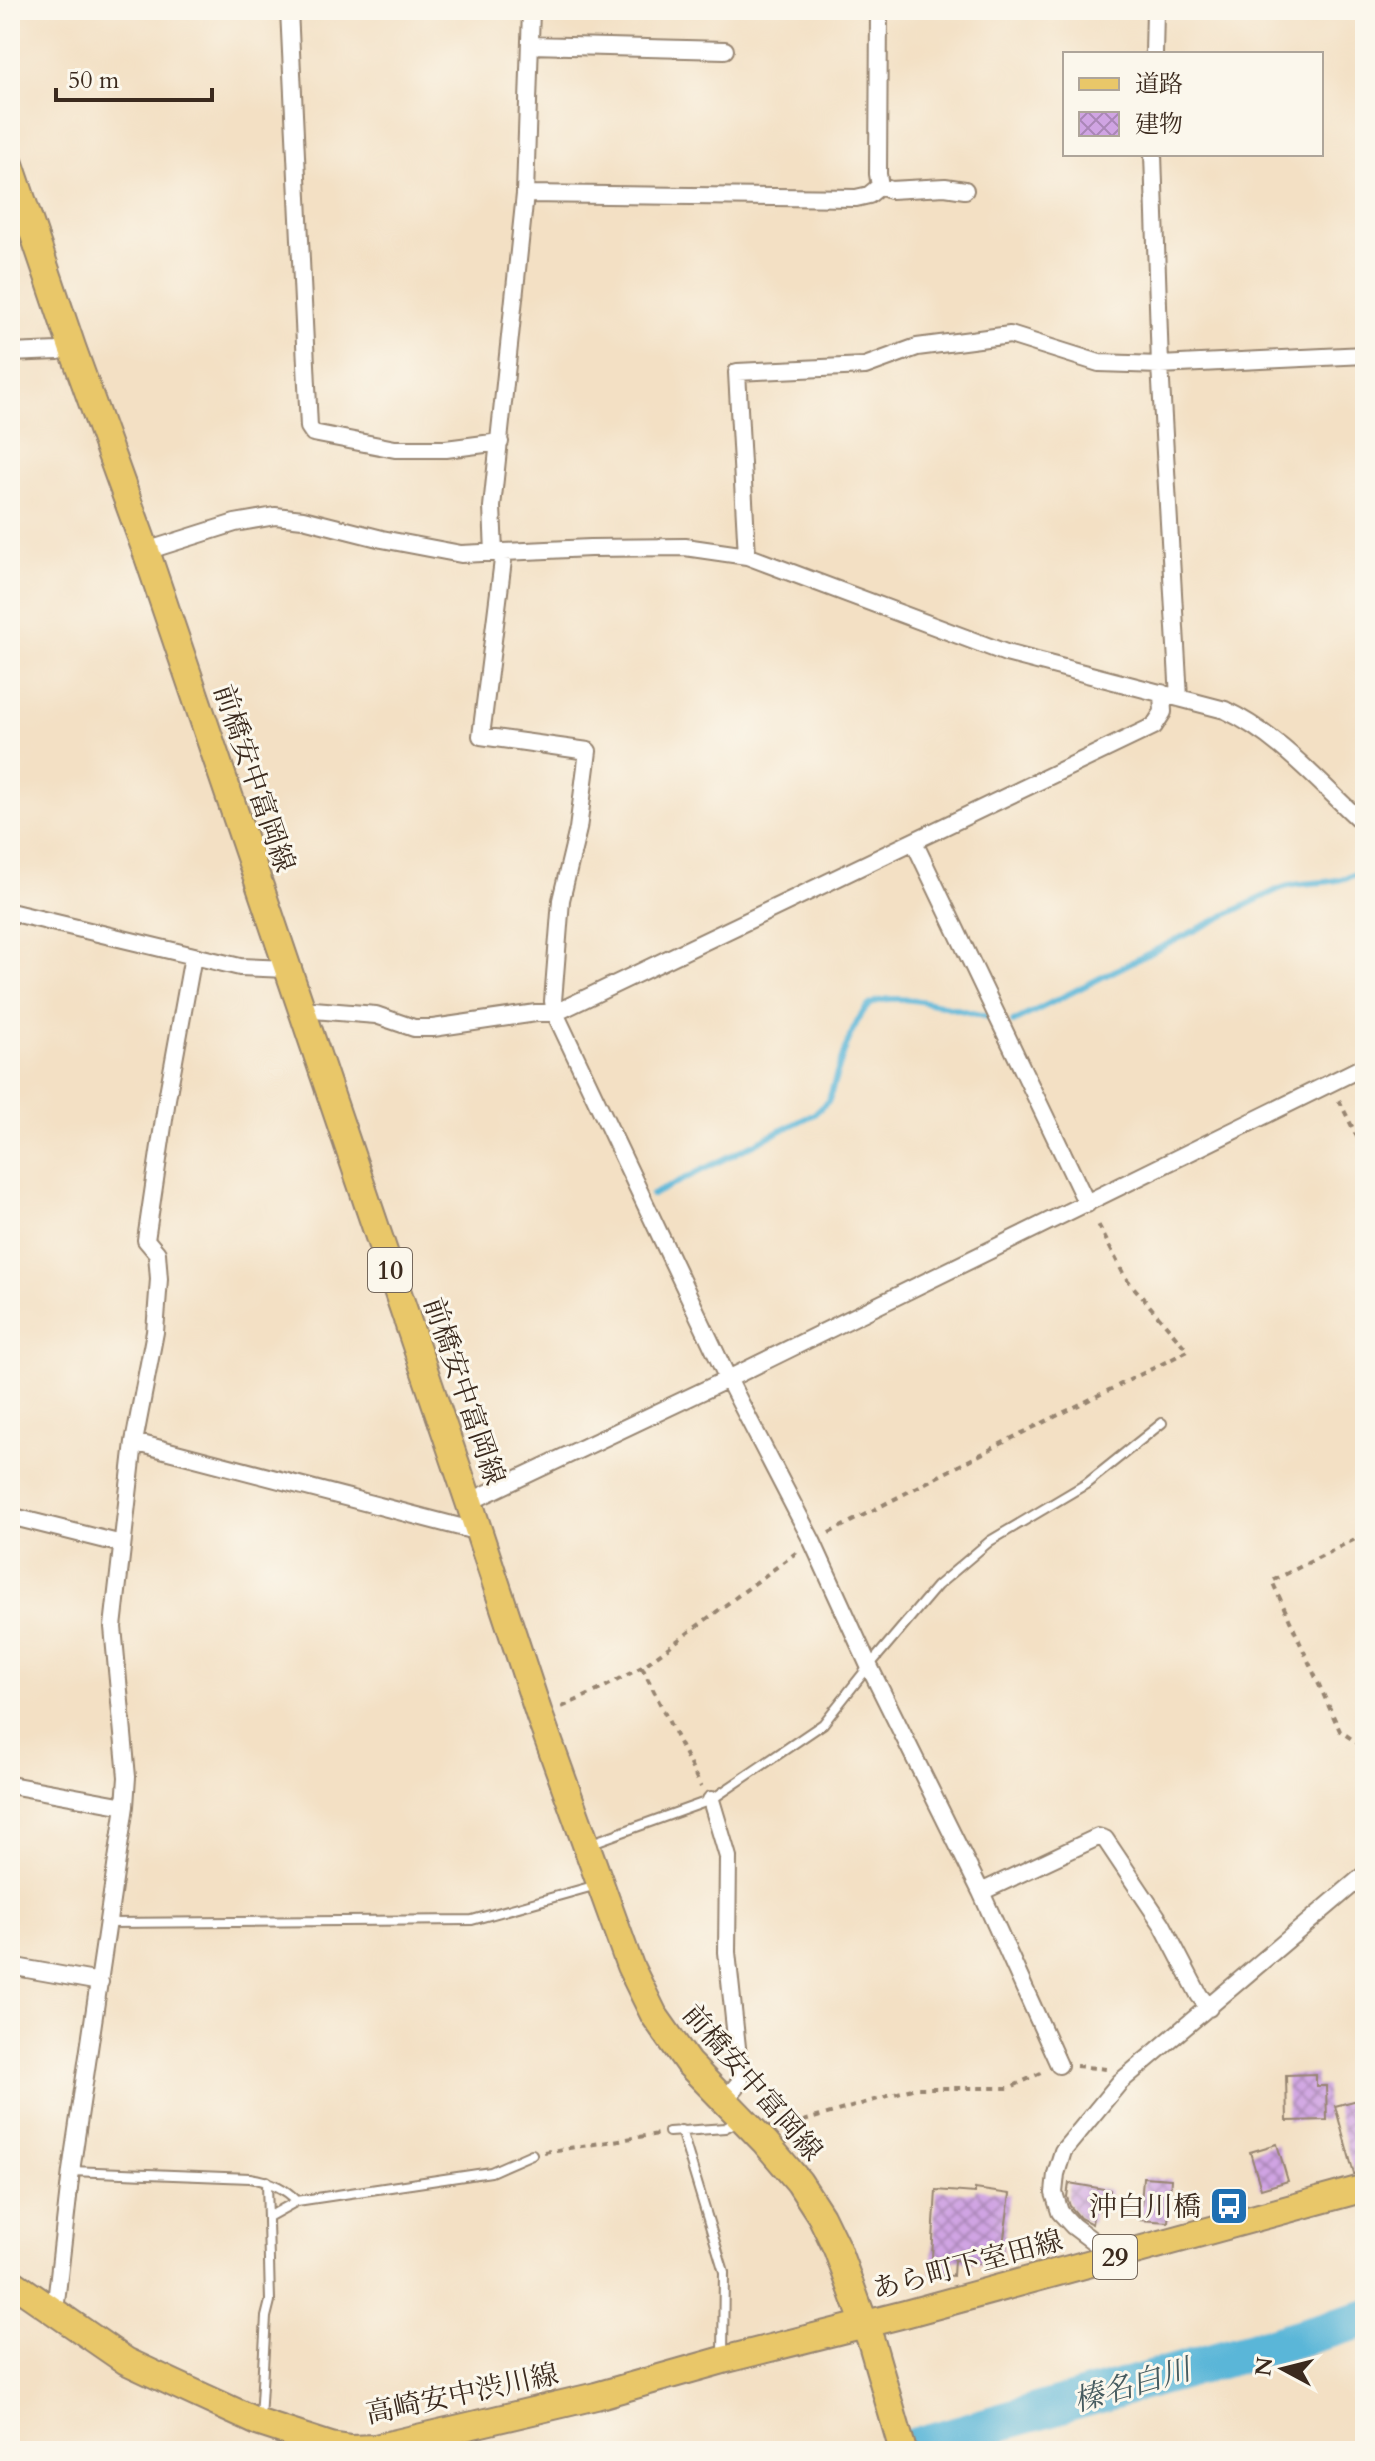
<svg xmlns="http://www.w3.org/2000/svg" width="1375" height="2461" font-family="Cardo,'Noto Serif JP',serif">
	<defs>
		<pattern id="building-cross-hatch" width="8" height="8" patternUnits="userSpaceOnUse" patternTransform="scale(2)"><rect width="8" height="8" fill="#d0a4e3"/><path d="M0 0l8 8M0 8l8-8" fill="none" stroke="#aa86b7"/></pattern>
	</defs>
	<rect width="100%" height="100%" fill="#fbf7ec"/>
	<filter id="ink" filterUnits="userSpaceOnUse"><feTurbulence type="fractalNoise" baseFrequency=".0125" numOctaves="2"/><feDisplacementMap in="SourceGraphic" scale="16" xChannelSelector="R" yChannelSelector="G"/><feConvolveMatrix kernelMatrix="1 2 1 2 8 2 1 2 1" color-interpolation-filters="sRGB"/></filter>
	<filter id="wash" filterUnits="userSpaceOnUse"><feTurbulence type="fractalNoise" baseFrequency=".006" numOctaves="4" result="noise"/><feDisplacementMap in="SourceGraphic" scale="32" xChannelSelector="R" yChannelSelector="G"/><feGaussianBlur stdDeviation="1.8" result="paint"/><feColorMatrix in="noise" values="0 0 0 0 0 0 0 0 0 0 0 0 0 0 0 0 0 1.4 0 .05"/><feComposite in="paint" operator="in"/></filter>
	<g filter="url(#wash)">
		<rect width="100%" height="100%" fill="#f3e0c4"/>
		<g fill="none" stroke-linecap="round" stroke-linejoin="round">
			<!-- stream -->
			<path stroke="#5ab6d8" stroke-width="6" d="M1013 1022C1101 978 1188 933 1277 890 1301 878 1338 889 1365 868
				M652 1195 814 1114 829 1100C835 1079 853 1015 871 1004 895 989 961 1011 988 1017"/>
			<!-- river -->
			<path stroke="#5ab6d8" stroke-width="38" d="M899 2451 1365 2319"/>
		</g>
		<g id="blocks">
			<!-- building -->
			<path fill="url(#building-cross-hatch)" d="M1316 2074V2086H1326L1327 2120 1287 2121 1286 2075Z
				M1365 2098V2172L1354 2174 1335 2106Z
				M1277 2144 1288 2181 1261 2189 1250 2152Z
				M1143 2177 1171 2179 1168 2222 1140 2220Z
				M1069 2183 1110 2190 1107 2211 1094 2209 1092 2224 1080 2218 1070 2206 1067 2197Z
				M975 2189 1010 2194 1000 2267 954 2260 953 2276 931 2274 936 2190 975 2193Z"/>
		</g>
	</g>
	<g filter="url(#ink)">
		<use href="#blocks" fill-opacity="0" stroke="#978571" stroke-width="2"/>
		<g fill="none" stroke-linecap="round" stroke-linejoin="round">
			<defs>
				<path id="lane" d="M589 1844 711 1800 823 1724 869 1666 937 1586 990 1541 1086 1484 1162 1423
					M108 1923 472 1920 597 1885
					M681 2130 724 2272 723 2355
					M669 2132 725 2128 738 2121
					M71 2171 250 2178C269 2181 284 2187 297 2201
					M270 2216 297 2201 491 2172 532 2154
					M260 2419 266 2317 270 2301 267 2181"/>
				<path id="street" d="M289 10 309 427 313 433 395 449H446L500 442
					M879 10 878 174 880 186 890 190 945 187 965 190
					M530 45 725 50
					M1154 54 1155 10
					M1153 154 1160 365 1179 698
					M525 194 856 198 869 195 880 186
					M10 353 58 351 72 347
					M146 551 235 523 275 516 303 519 382 539 461 554 590 548 685 547 747 556 1006 653 1225 710C1280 736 1321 785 1365 825
					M504 552 481 736 588 751 578 829 561 900 553 1001 555 1013 728 1379 812 1541 869 1666 981 1892 1059 2065
					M494 553 492 507 525 194 531 10
					M747 556 737 372 865 366 917 347 1010 335 1099 363 1160 365 1365 355
					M914 842 1087 1204
					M10 912 240 967 287 969
					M301 1009 376 1015 414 1028H433L536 1013H555L1154 726 1163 712 1162 693
					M134 1442 479 1532
					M469 1502 728 1379 1365 1066
					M10 1516 122 1544
					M10 1785 125 1806
					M711 1800 728 1857 727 1952 740 2076V2082L724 2101
					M981 1892 1098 1837 1105 1839 1162 1924 1199 1995 1209 2008
					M10 1966 100 1982
					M1106 2259 1097 2244 1073 2226 1060 2212 1054 2193 1056 2174 1063 2151 1120 2082 1365 1874
					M55 2311 71 2171 125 1806 127 1777 113 1627 134 1442 155 1332 159 1279 157 1253 146 1240 167 1099 193 956"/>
				<path id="primary" d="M10 164 72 347 146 551 469 1502 540 1717 630 1966 654 2015 688 2063 765 2142 799 2182 821 2216 837 2249 872 2344 903 2451
					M10 2281 126 2361 175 2384 260 2423 331 2446 351 2449 375 2448 596 2396 723 2360 905 2314 1365 2188"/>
			</defs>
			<!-- lane casing -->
			<use href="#lane" stroke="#978571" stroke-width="12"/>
			<!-- street casing -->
			<use href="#street" stroke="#978571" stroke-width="20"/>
			<!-- primary casing -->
			<use href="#primary" stroke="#978571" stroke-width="30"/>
			<!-- path -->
			<path stroke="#978571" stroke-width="4" stroke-dasharray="6 6" stroke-linecap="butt" d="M1339 1100 1365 1153
				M829 1533 1020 1434 1188 1351 1125 1277 1096 1220
				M1365 1534 1272 1581 1340 1731 1365 1748
				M642 1667 701 1787
				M562 1707 599 1690 642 1667 797 1552
				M1076 2066 1107 2069
				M780 2128 915 2088H1009L1045 2071
				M544 2152 658 2134"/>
			<!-- lane -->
			<use href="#lane" stroke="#fff" stroke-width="8"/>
			<!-- street -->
			<use href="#street" stroke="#fff" stroke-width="16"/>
			<!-- primary -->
			<use href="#primary" stroke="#e9c769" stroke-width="26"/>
		</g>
	</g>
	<!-- icons -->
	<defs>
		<symbol id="bus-square" viewBox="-11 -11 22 22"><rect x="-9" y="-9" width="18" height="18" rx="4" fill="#1f6fb2" stroke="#fbf7ec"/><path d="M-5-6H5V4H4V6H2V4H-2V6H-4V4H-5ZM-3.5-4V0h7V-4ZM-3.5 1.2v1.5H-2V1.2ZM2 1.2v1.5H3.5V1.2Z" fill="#fff"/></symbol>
	</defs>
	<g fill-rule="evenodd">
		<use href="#bus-square" x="1207" y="2184" width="44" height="44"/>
	</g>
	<g text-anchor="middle" stroke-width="6" stroke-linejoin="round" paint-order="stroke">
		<!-- shield labels -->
		<g fill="#fbf7ec" stroke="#75685c" stroke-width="2">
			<rect x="368" y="1248" width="44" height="44" rx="6"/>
			<rect x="1093" y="2235" width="44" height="44" rx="6"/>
		</g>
		<g font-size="26" font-weight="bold" fill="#3b2a1e">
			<text x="390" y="1279">10</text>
			<text x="1115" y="2266">29</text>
		</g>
		<!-- street labels -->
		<g font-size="28" fill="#3b2a1e" stroke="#fbf7ec">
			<text transform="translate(255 778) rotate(71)" y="10">前橋安中富岡線</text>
			<text transform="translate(465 1391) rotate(71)" y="10">前橋安中富岡線</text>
			<text transform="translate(753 2082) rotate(49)" y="10">前橋安中富岡線</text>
			<text transform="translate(967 2264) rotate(-15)" y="10">あら町下室田線</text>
			<text transform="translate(462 2393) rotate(-12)" y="10">高崎安中渋川線</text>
		</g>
		<!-- poi labels -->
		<g font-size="28" fill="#3b2a1e" stroke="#fbf7ec" text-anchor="end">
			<text x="1201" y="2216">沖白川橋</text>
		</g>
		<!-- water labels -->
		<g font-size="30" font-style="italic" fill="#465b5f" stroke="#fbf7ec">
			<text transform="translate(1132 2385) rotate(-16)" y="10">榛名白川</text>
		</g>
	</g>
	<!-- margin -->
	<rect width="1375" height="2461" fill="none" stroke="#fbf7ec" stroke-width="40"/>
	<!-- legend -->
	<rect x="1063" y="52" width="260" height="104" fill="#fbf7ec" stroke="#aea59a" stroke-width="2"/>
	<rect x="1079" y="78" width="40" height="12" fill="#e9c769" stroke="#aea59a" stroke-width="2"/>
	<text x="1135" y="92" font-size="24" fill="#3b2a1e">道路</text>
	<rect x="1079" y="112" width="40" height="24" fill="url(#building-cross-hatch)" stroke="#aea59a" stroke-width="2"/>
	<text x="1135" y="132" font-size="24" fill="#3b2a1e">建物</text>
	<!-- north arrow -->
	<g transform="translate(1283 2369) rotate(277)" stroke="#fbf7ec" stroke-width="6" paint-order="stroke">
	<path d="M0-6L14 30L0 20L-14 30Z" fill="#3b2a1e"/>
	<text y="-12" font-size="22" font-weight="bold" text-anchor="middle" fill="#3b2a1e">N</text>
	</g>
	<!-- scale -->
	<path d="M56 88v12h156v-12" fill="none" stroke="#3b2a1e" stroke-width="4"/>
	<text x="68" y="88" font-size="24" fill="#3b2a1e" stroke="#fbf7ec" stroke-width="6" paint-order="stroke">50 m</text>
</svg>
